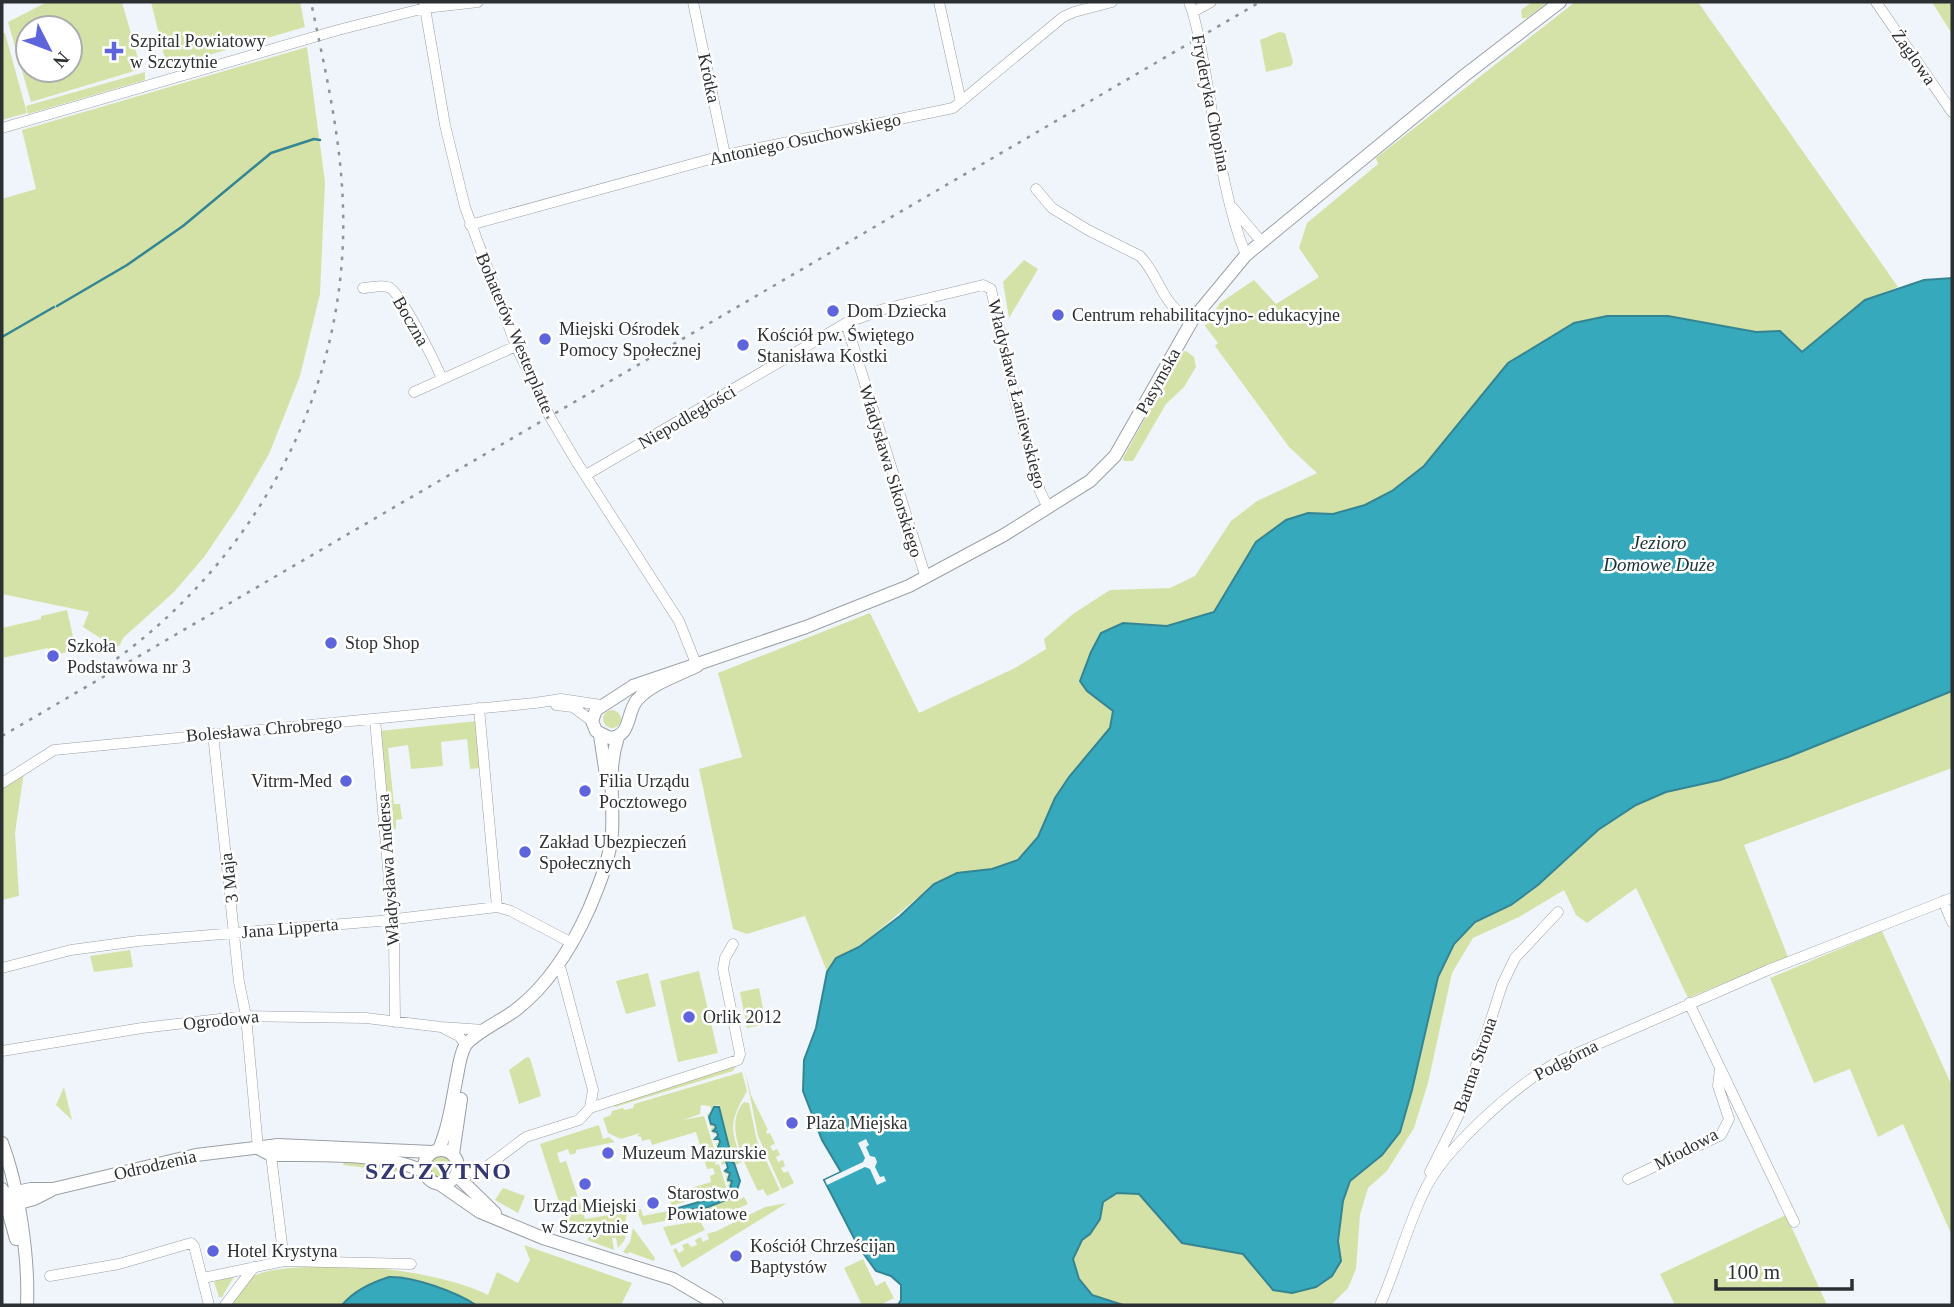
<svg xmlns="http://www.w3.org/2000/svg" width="1954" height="1307" font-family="Georgia,serif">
	<rect width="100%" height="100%" fill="#eff5fb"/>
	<!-- green -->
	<path fill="#d5e2a7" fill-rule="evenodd" d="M47 2H122L141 69 31 102 8 22ZM28 28H70V70H28Z
		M151 2H300L305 27 167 67Z
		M1532 2H1548L1527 18H1522L1521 10Z
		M1575 2H1698L1898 287 1865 300 1802 352 1780 331 1756 332 1668 316H1607L1508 363 1424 466 1392 491 1365 505 1333 514 1308 513 1286 520 1256 542 1214 612 1167 626 1123 623 1110 728 1055 798 1038 837 1018 860 992 869 957 873 934 884 859 947 836 958 827 972 805 916 747 934 733 929 699 769 742 757 718 673 870 613 919 713 1015 668 1046 649 1044 639 1073 614 1110 590 1170 588 1195 576 1231 521 1257 501 1317 473 1289 447 1215 346 1218 343 1205 326 1220 303 1254 280 1276 304 1319 277 1299 248 1307 223 1378 164 1376 158Z
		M1932 2H1952V34Z
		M1279 32 1285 33 1293 62 1291 66 1266 72 1260 40Z
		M2 33H5L27 113 2 120Z
		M307 47 325 182 320 294 300 376 269 454 238 507 204 557 174 592 123 638 120 645 116 648 83 627 89 612 2 594V199L36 189 22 130Z
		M145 72V80L28 114 26 106Z
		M1024 260 1038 269 1009 318 1003 282Z
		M1186 351 1194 357 1196 367 1184 387 1166 404 1133 461H1124L1123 458 1182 352Z
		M67 610 76 650 50 656 48 648 2 658V628L41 619V616Z
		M1952 691V768L1744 845 1788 957 1688 998 1636 888 1587 923 1576 915 1564 890 1519 917 1473 938 1452 973 1428 1083 1414 1128 1387 1171 1368 1188 1360 1215 1356 1269 1348 1288 1332 1304 1123 1305 1092 1295 1078 1279 1073 1258 1082 1239 1090 1234 1100 1219 1103 1202 1117 1193 1139 1194 1181 1243 1243 1254 1259 1273 1341 1261 1338 1241 1343 1201 1350 1181 1365 1167 1412 1090 1438 977 1454 944 1475 922 1511 905 1538 885 1598 830 1636 805 1666 792 1720 780 1788 757Z
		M603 719a9 9 0 1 1 18 0a9 9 0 1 1-18 0Z
		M477 721 481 768 470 769 467 739 441 742 443 766 411 769 408 745 388 748 394 804H400L402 819 396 820V829H391L379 731Z
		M24 772 15 833 19 896 2 900V788Z
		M1882 931 1952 1086V1236L1903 1124 1878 1137 1850 1069 1814 1083 1770 978Z
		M130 950 133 967 94 972 90 956Z
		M699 971 718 1053 678 1062 660 981Z
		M648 973 656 1006 626 1014 616 981Z
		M759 988 766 1024 747 1028 740 992Z
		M527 1057 530 1058 541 1096 519 1104 509 1070Z
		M736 1066 733 1071 615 1107 614 1105Z
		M745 1071 751 1095 768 1130 766 1131 767 1134 770 1133 775 1144 770 1146 773 1151 777 1149 780 1155 776 1157 778 1162 783 1160 785 1166 781 1168 784 1173 788 1171 794 1183 782 1189 758 1136Z
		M742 1072 747 1091C729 1122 730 1128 742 1162L735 1165 729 1161 726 1150 729 1147 719 1114 720 1105 713 1106 708 1117 711 1124H715L716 1128 713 1132H717L727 1163 722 1165 721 1162 724 1161 720 1159 718 1153 722 1152V1149L718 1150 716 1144 719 1142V1140L715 1141 714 1137 717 1136V1133L713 1134 711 1129 714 1126 710 1127 707 1115 711 1111 710 1106 701 1105 700 1114 683 1120 704 1116 718 1161 715 1163 716 1165 719 1164 727 1190 670 1206 671 1203 668 1195 711 1182 710 1176 715 1174 713 1168 707 1169 696 1132 652 1145 650 1139 642 1141 641 1137 637 1136 640 1133 621 1139 608 1133 603 1118 611 1115 612 1111 623 1108 625 1110 633 1108 634 1104Z
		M64 1087 72 1120 56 1105Z
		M744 1102 749 1103 757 1141 780 1190 767 1196 763 1189 758 1191C747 1167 722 1125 744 1102Z
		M599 1125 603 1139 609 1137 615 1142 576 1150V1153L570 1155 568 1149 557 1153 560 1163 566 1161 585 1219 627 1212 625 1227 577 1233 566 1224 540 1144Z
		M429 1167a12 12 0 1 1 24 0a12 12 0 1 1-24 0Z
		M344 1162 403 1165 399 1172 343 1165Z
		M726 1166 736 1193 733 1195 729 1196 727 1194 676 1211 736 1196 740 1199 744 1197 748 1204 725 1214 722 1209 713 1213 673 1220 671 1211 676 1208 727 1192 729 1195 732 1194 728 1185 731 1182 727 1183 726 1177 729 1174H725L724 1170 727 1168Z
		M503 1188 525 1196 518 1213 495 1200Z
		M787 1203 688 1264 682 1268 673 1250 676 1248 679 1253 684 1250 682 1245 688 1243 691 1247 697 1245 695 1240 701 1237 703 1242 709 1239 707 1234 717 1231 765 1207Z
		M641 1209 643 1216 668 1211 670 1220 643 1225 636 1210Z
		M1786 1215 1827 1305H1675L1660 1274Z
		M700 1221 705 1230 671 1246 663 1227Z
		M633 1228 655 1258 654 1261 629 1252 628 1254 623 1252 630 1242Z
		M628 1230 624 1241 618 1248 616 1238H612L614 1250 587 1240 589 1237Z
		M524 1245 632 1283 621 1305H476C462 1296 404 1273 388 1277 372 1281 353 1292 342 1305H228C234 1296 243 1283 252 1277 274 1262 373 1266 401 1271 424 1274 468 1284 488 1295L497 1272 518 1283 530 1260Z
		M863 1259 876 1286 885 1281 894 1298 880 1305H862L844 1268Z
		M235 1275 222 1297H219L214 1282Z"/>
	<!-- water -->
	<path fill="#37a9bc" stroke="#348593" stroke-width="2" d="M1952 278V691L1788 757 1720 780 1666 792 1636 805 1598 830 1538 885 1511 905 1475 922 1454 944 1438 977 1412 1090 1400 1132 1382 1155 1350 1181 1343 1201 1338 1241 1341 1261 1332 1276 1316 1287 1292 1293 1273 1290 1243 1254 1182 1243 1139 1194 1117 1193 1103 1202 1100 1219 1090 1234 1082 1240 1073 1259 1079 1279 1092 1295 1123 1305H898L901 1300V1285L891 1276 876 1271 858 1246 824 1180 841 1172 822 1140 803 1091 804 1060 816 1028 827 972 836 958 859 947 900 916 934 884 957 873 992 869 1018 860 1038 837 1055 798 1069 777 1110 728 1113 711 1087 691 1080 681 1091 652 1101 633 1123 623 1167 626 1214 612 1256 542 1286 520 1308 513 1333 514 1365 505 1392 491 1424 466 1508 363 1574 323 1607 316H1668L1756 332 1780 331 1802 352 1865 300 1924 280Z
		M714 1107H719L729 1147 726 1150 729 1161 734 1163 740 1181 736 1193 730 1188 732 1181 728 1180 730 1173 725 1171 728 1168 722 1148 718 1147 720 1142 719 1139H715L718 1136 717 1132 713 1131 716 1128 715 1125 711 1124 709 1117Z
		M727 1194 736 1196 708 1207 676 1212 678 1208Z
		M389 1277C413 1276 456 1292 476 1305H342C355 1290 371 1283 389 1277Z"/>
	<!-- pier -->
	<path fill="#eff5fb" d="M866 1139 869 1145 866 1147 870 1156 875 1157 877 1162 875 1167 880 1177 884 1176 886 1181 877 1185 870 1169 865 1167 827 1185 825 1180 863 1162 865 1158 858 1143Z"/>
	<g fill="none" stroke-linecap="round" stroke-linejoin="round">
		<!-- stream -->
		<path stroke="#348593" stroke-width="2.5" d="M57 306 127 265 183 226 271 153 314 139 320 140
			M2 337 54 307"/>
		<defs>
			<path id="minor" d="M424 2 445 125 465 207 516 346 550 417 576 461 679 621 697 666
				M693 2 725 155
				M939 2 961 102
				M1189 2C1197 22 1200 44 1204 65 1215 124 1223 200 1246 255
				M1876 2 1952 112
				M1193 12 1211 2
				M2 128 338 30 425 8 478 2
				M1036 189 1052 208 1088 230 1140 256C1161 277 1161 308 1193 319
				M1232 207 1261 241
				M470 225 725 155 953 108 1063 17 1074 12 1112 2
				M363 288C370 288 383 284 390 288 402 295 436 364 442 379
				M846 323 926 578
				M414 392 516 346
				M586 475 846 323 884 309 983 285 991 289 1017 408 1040 491 1048 508
				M556 705 573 707 592 721
				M479 708 497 907
				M375 719 394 936 395 1022
				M213 734 239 982 246 1016 258 1148
				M2 783 54 750 535 703 561 699 601 705
				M1943 901 1952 922
				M557 967 561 970 593 1090 590 1108
				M2 968 71 950 138 941 379 921 497 907 511 911 572 943
				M1689 1003 1794 1222
				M445 1029 459 1036 466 1045
				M2 1051 142 1028 246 1016 366 1018 441 1027 484 1030
				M590 1108 738 1060 740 1054 723 969 725 958 733 944
				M271 1155 284 1261
				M458 1168 475 1173 481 1171 526 1137 579 1120 590 1108
				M1430 1172 1463 1106 1502 985 1515 958 1558 912
				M1628 1179 1721 1135 1729 1119 1718 1086 1720 1069
				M50 1276 119 1264 191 1243 194 1246 209 1305
				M203 1278 284 1261 411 1264
				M225 1305 254 1267
				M1380 1305C1396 1269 1406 1230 1423 1194 1442 1150 1515 1086 1557 1062L1768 970 1952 898"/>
			<path id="major" d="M697 666C678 675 651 684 637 700 626 713 632 736 610 738L596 731 592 721 596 710 633 686 806 627 909 586 1004 535 1090 481 1115 456 1193 319 1246 255 1465 75 1560 2
				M600 735 606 775
				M2 1143C19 1188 29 1258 27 1305
				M258 1148 271 1155C313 1155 388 1152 424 1172
				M439 1149C449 1126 452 1101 457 1076 459 1066 460 1055 465 1046 471 1035 506 1018 517 1009 550 983 572 947 589 909 599 885 610 859 612 833 614 800 607 769 618 737
				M424 1167a17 17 0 1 1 34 0a17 17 0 1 1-34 0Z
				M453 1154 461 1099
				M456 1175 495 1213
				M441 1185 480 1212 543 1238 673 1279 717 1305
				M2 1189 16 1239
				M2 1195 31 1189H53L196 1155 278 1145 432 1152
				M12 1205 34 1199 50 1191"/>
		</defs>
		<!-- minor casing -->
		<use href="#minor" stroke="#9aa0a5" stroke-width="11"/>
		<!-- major casing -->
		<use href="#major" stroke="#9aa0a5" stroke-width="14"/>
		<!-- minor -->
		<use href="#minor" stroke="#fff" stroke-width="10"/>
		<!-- major -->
		<use href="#major" stroke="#fff" stroke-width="12"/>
		<!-- rail -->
		<path stroke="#8f9498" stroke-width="2.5" stroke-dasharray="3.5 7" stroke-linecap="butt" d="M108 665C256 561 349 389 343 207 341 137 325 69 311 2
			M2 736 1260 2"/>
	</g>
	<!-- markers -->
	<g fill="#5d64dc" stroke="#fff" stroke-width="2.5">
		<path d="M110.5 40.5h7v7h7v7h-7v7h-7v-7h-7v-7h7z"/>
		<circle cx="833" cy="311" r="7"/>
		<circle cx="1058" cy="315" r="7"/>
		<circle cx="545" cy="339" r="7"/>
		<circle cx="743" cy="345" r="7"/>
		<circle cx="331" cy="643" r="7"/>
		<circle cx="53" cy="656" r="7"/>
		<circle cx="346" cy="781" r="7"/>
		<circle cx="585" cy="791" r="7"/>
		<circle cx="525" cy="852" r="7"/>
		<circle cx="689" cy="1017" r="7"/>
		<circle cx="792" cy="1123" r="7"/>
		<circle cx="608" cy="1153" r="7"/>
		<circle cx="585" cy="1184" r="7"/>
		<circle cx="653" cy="1203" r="7"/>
		<circle cx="213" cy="1251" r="7"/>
		<circle cx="736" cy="1256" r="7"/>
	</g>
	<g text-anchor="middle" stroke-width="5" stroke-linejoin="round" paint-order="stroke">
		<!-- poi labels -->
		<g font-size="18" fill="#2d3032" stroke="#fff" text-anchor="start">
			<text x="130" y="47">Szpital Powiatowy<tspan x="130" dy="21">w Szczytnie</tspan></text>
			<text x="847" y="317">Dom Dziecka</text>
			<text x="1072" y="321">Centrum rehabilitacyjno- edukacyjne</text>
			<text x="559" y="335">Miejski Ośrodek<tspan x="559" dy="21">Pomocy Społecznej</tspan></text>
			<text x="757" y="341">Kościół pw. Świętego<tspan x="757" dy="21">Stanisława Kostki</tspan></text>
			<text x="345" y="649">Stop Shop</text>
			<text x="67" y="652">Szkoła<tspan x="67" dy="21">Podstawowa nr 3</tspan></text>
			<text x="332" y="787" text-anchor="end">Vitrm-Med</text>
			<text x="599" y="787">Filia Urządu<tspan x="599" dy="21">Pocztowego</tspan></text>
			<text x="539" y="848">Zakład Ubezpieczeń<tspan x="539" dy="21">Społecznych</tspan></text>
			<text x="703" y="1023">Orlik 2012</text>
			<text x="806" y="1129">Plaża Miejska</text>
			<text x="622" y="1159">Muzeum Mazurskie</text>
			<text x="667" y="1199">Starostwo<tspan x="667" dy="21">Powiatowe</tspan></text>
			<text x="585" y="1212" text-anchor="middle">Urząd Miejski<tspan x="585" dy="21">w Szczytnie</tspan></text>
			<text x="750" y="1252">Kościół Chrześcijan<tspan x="750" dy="21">Baptystów</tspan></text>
			<text x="227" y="1257">Hotel Krystyna</text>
		</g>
		<!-- street labels -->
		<g font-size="18" fill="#2d3032" stroke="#fff">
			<text transform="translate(1914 57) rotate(55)" y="6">Żaglowa</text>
			<text transform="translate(709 78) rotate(78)" y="6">Krótka</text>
			<text transform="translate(1211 103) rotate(79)" y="6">Fryderyka Chopina</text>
			<text transform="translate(805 139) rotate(-12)" y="6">Antoniego Osuchowskiego</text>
			<text transform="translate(411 321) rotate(60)" y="6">Boczna</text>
			<text transform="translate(515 333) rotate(67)" y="6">Bohaterów Westerplatte</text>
			<text transform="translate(1158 381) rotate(-61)" y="6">Pasymska</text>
			<text transform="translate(1017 394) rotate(76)" y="6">Władysława Łaniewskiego</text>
			<text transform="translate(687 417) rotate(-30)" y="6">Niepodległości</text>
			<text transform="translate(891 471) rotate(73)" y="6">Władysława Sikorskiego</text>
			<text transform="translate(264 729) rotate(-5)" y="6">Bolesława Chrobrego</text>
			<text transform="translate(388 870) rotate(-94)" y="6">Władysława Andersa</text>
			<text transform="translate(229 878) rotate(-97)" y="6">3 Maja</text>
			<text transform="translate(290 928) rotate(-5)" y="6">Jana Lipperta</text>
			<text transform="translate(221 1020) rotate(-6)" y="6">Ogrodowa</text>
			<text transform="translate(1566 1060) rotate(-27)" y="6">Podgórna</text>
			<text transform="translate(1475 1065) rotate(-71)" y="6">Bartna Strona</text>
			<text transform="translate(1686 1149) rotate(-28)" y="6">Miodowa</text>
			<text transform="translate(155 1165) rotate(-13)" y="6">Odrodzenia</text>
		</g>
		<!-- water labels -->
		<g font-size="19" font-style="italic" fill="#1b3439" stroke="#fff">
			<text x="1659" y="549">Jezioro<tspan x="1659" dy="22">Domowe Duże</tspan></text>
		</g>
		<!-- district labels -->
		<g font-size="24" font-weight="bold" letter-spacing="2" fill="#333873" stroke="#fff">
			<text x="439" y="1179">SZCZYTNO</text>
		</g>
	</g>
	<!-- border -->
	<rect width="1954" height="1307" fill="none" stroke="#2d3032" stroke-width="7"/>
	<!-- north arrow -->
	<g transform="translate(49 49) rotate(132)"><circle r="33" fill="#ffffff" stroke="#abacad" stroke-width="2"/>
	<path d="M0-5L12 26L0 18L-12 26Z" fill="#5d64dc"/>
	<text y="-10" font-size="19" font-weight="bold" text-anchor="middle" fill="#2d3032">N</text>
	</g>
	<!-- scale -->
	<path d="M1716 1279v10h136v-10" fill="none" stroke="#2d3032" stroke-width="3.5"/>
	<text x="1727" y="1279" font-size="21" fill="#2d3032" stroke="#ffffff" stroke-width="5" paint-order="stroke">100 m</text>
</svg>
